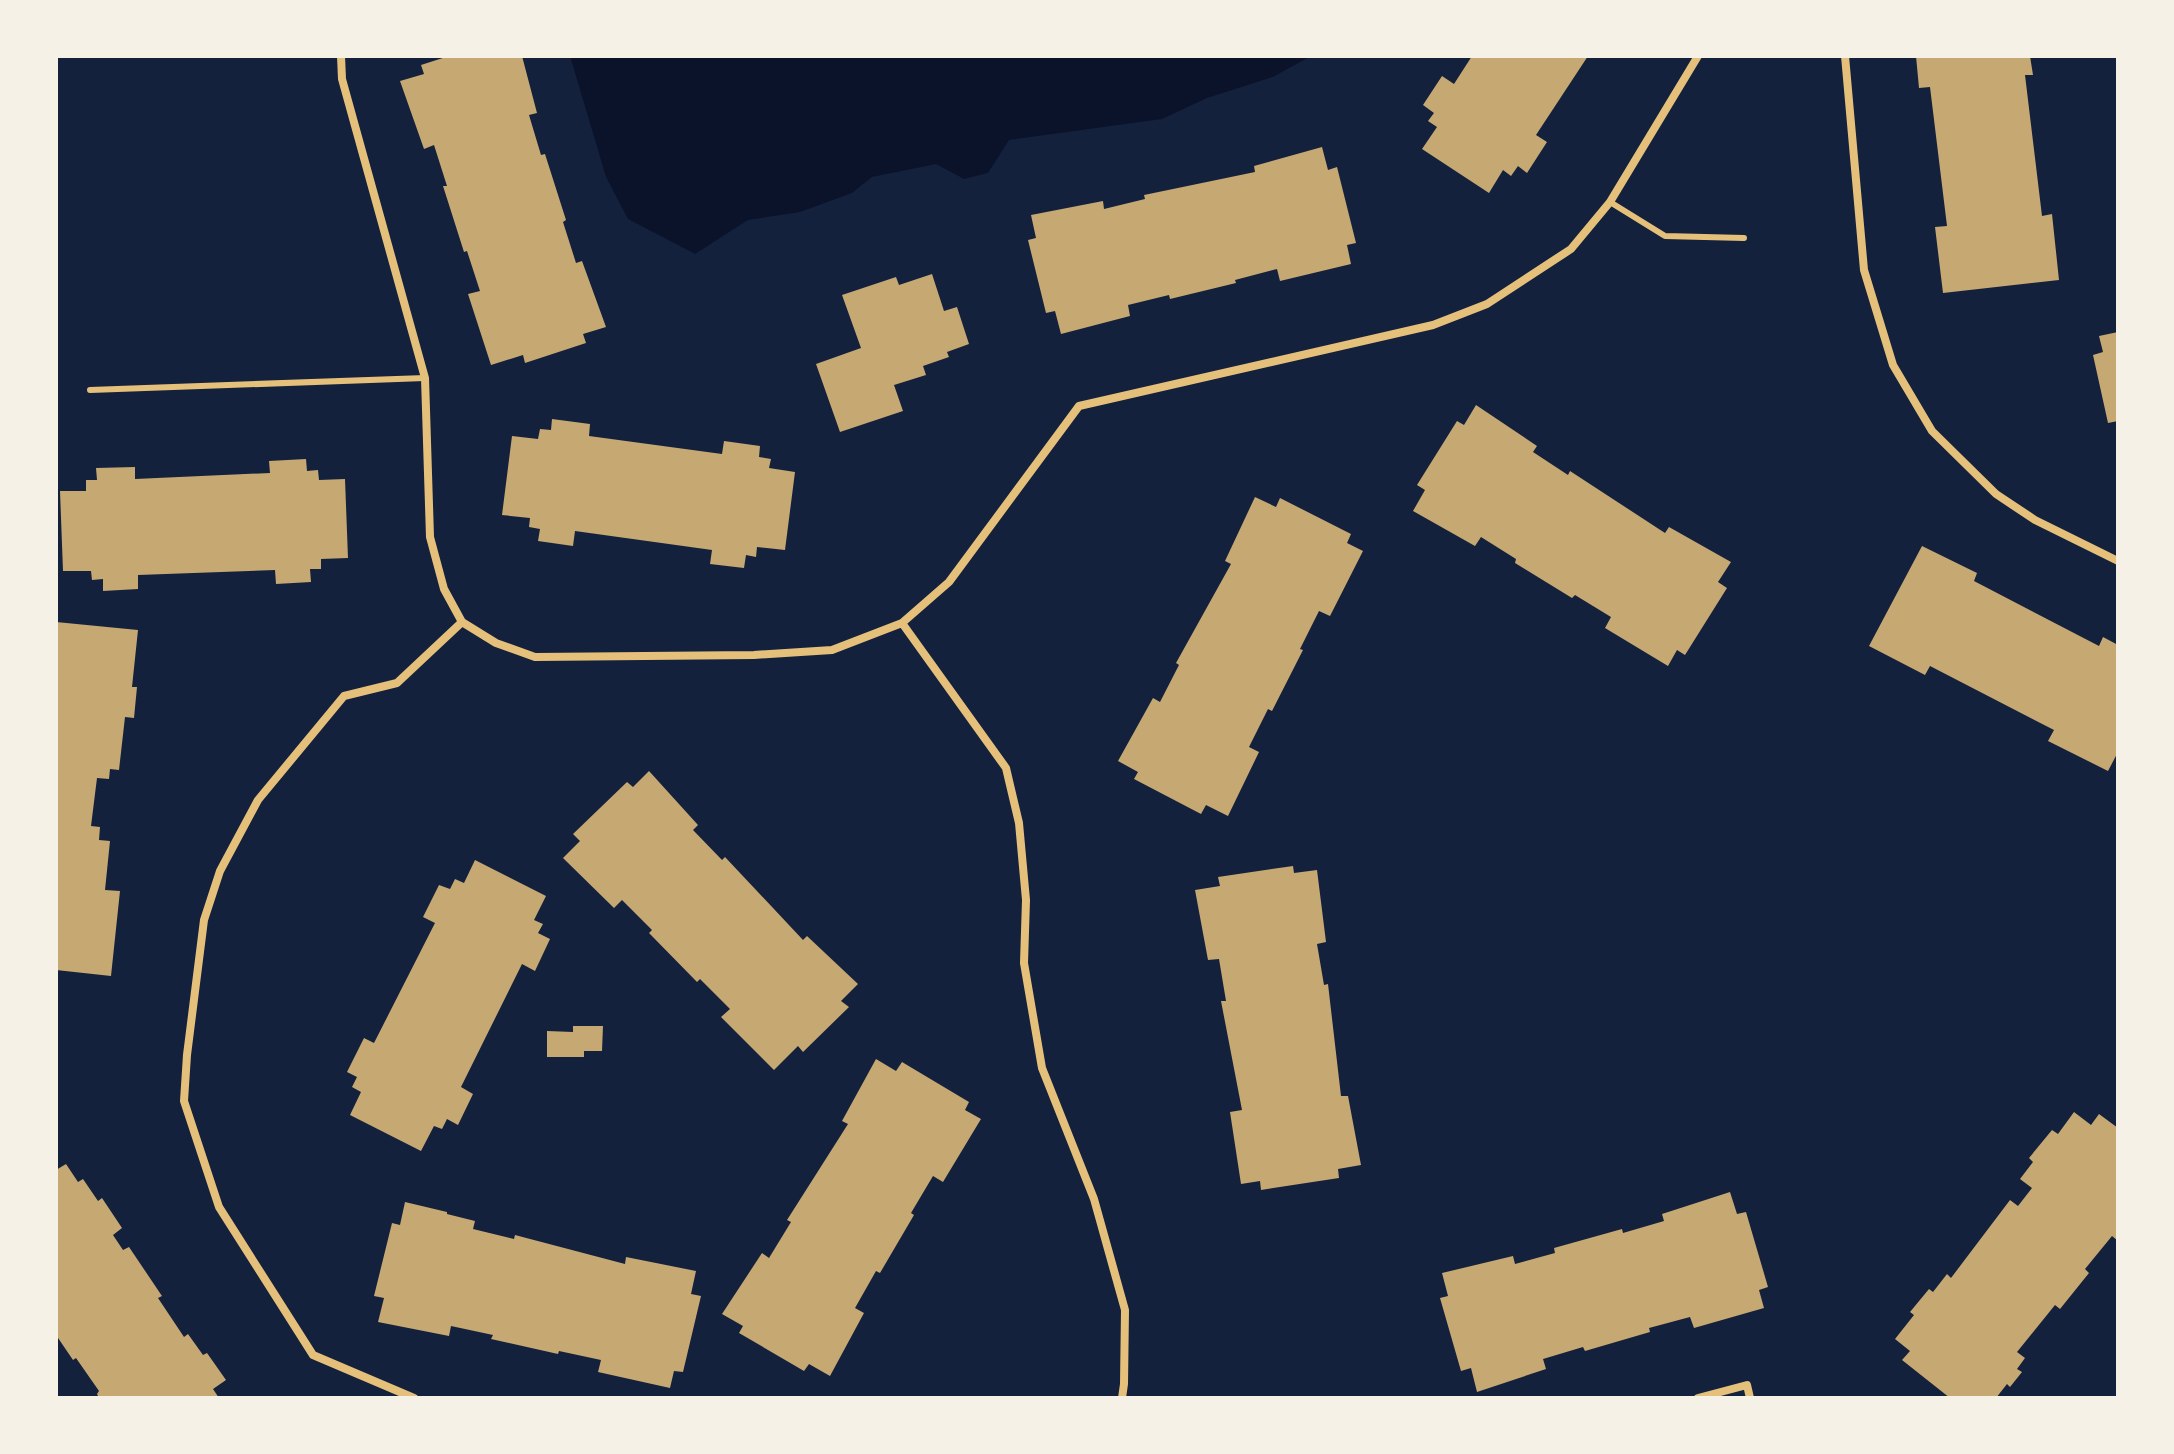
<svg xmlns="http://www.w3.org/2000/svg" width="2174" height="1454" font-family="Montserrat,sans-serif">
	<rect width="100%" height="100%" fill="#14213d"/>
	<!-- water -->
	<path fill="#0b132b" d="M570 56H1311L1273 77 1207 98 1162 119 1009 140 988 173 964 179 936 164 872 177 852 193 800 212 748 220 695 254 628 219 606 177Z"/>
	<!-- building -->
	<path fill="#c6a872" d="M449 56H522L537 113 529 115 541 155 545 154 566 220 563 222 576 263 582 261 606 327 583 334 586 343 525 363 523 355 491 365 468 294 480 291 467 251 464 252 443 186H447L434 145 424 149 400 81 424 74 421 65Z
		M1472 56H1588L1536 135 1547 142 1527 173 1518 166 1511 176 1503 170 1489 193 1422 149 1437 127 1428 121 1434 113 1423 105 1442 76 1454 84Z
		M1916 56H2030L2033 75H2025L2042 216 2052 214 2059 280 1943 293 1935 227 1947 226 1930 87 1919 88Z
		M1322 147 1328 170 1337 167 1356 243 1347 245 1351 264 1280 281 1277 269 1235 280 1236 283 1170 299 1169 295 1128 305 1130 316 1061 334 1055 311 1046 313 1028 240 1036 238 1031 215 1103 201 1104 209 1145 199 1144 195 1255 172 1254 166Z
		M932 274 944 311 957 307 969 344 947 352 949 357 923 366 926 375 894 385 903 411 840 432 816 364 861 348 842 295 896 277 899 285Z
		M2118 332V421L2108 423 2093 355 2103 352 2099 336Z
		M1476 405 1537 446 1533 452 1568 475 1570 471 1665 533 1669 527 1731 562 1718 582 1727 588 1685 655 1677 650 1668 666 1605 628 1611 617 1575 595 1572 598 1515 563 1516 559 1481 537 1475 546 1413 511 1425 490 1417 485 1457 421 1464 425Z
		M552 419 590 424 589 436 722 454 724 441 760 446 759 457 771 459 769 468 795 472 785 550 757 547 756 557 746 555 744 568 710 564 712 550 575 531 573 546 538 541 540 529 529 527 530 518 502 515 512 436 538 439 540 429 551 430Z
		M306 459 307 471 318 470 319 480 345 479 348 558 321 559V569H310L311 582 276 584 275 570 138 575V589L103 591V579L92 580 91 571H63L60 491H86V480H97L96 468 135 467V479L270 473 269 461Z
		M1255 497 1276 507 1280 498 1351 534 1347 543 1363 551 1330 616 1319 611 1300 649 1303 650 1272 711 1268 709 1249 747 1259 752 1228 816 1206 805 1201 814 1134 779 1138 772 1118 761 1153 698 1160 702 1179 665 1176 663 1231 564 1225 561Z
		M1922 546 1977 573 1974 581 2099 646 2103 637 2118 645V752L2108 771 2048 741 2054 730 1930 666 1925 675 1869 646Z
		M56 622 138 630 132 687H137L134 718 125 717 119 770 110 769 109 779 97 778 91 826 100 827 99 840 110 841 105 890 120 891 111 976 56 970Z
		M649 771 698 825 693 830 722 860 725 857 803 940 807 936 858 984 841 1001 849 1007 803 1052 798 1046 774 1070 721 1017 730 1009 700 979 697 982 649 933 652 930 622 900 614 908 563 858 580 841 573 834 627 782 633 787Z
		M475 860 546 896 534 920 543 924 538 933 550 939 535 971 522 964 461 1087 473 1094 458 1125 447 1119 442 1129 434 1126 421 1151 350 1115 361 1092 352 1087 357 1077 347 1072 364 1038 374 1043 435 923 423 917 439 885 450 889 455 879 464 883Z
		M1293 866 1294 873 1317 870 1326 942 1317 944 1324 985 1328 984 1341 1096H1348L1361 1165 1338 1169 1339 1178 1261 1190 1260 1181 1241 1184 1230 1112 1242 1110 1221 1001H1226L1219 959 1208 960 1195 890 1220 886 1218 877Z
		M573 1026H603L602 1051H584V1057H547V1031L573 1032Z
		M876 1059 896 1071 902 1062 969 1102 965 1110 981 1119 943 1182 933 1176 911 1213 914 1215 880 1273 876 1271 855 1308 864 1313 830 1376 809 1364 804 1371 739 1333 743 1326 722 1314 762 1253 769 1258 791 1222 787 1220 848 1124 842 1121Z
		M2074 1112 2091 1125 2099 1114 2118 1128V1241L2112 1236 2085 1269 2089 1273 2060 1309 2055 1305 2017 1352 2025 1358 2017 1369 2022 1372 2010 1387 2007 1384 1996 1398H1950L1902 1360 1910 1351 1895 1339 1914 1315 1910 1312 1929 1289 1933 1292 1947 1274 1951 1278 2010 1200 2018 1206 2032 1188 2020 1179 2033 1162 2029 1158 2052 1130 2058 1134Z
		M66 1164 78 1182 83 1179 98 1201 102 1198 122 1228 113 1235 123 1250 129 1247 162 1296 158 1298 184 1337 188 1334 203 1355 207 1353 226 1380 213 1389 219 1398H99L97 1394 99 1391 76 1358 73 1360 56 1335V1170Z
		M1730 1192 1737 1214 1746 1212 1768 1287 1759 1290 1764 1308 1694 1328 1690 1317 1649 1328 1650 1332 1585 1351 1583 1347 1543 1359 1546 1369 1477 1392 1471 1368 1461 1371 1440 1298 1448 1296 1442 1273 1513 1256 1515 1264 1555 1253 1554 1248 1622 1229 1623 1233 1664 1221 1662 1214Z
		M405 1202 447 1212V1214L475 1221 473 1229 514 1239 515 1235 625 1264 626 1257 696 1271 691 1294 701 1296 683 1372 674 1371 670 1388 598 1372 601 1360 559 1351 558 1354 491 1339 493 1335 451 1326 449 1336 378 1322 384 1298 374 1296 392 1223 400 1225Z"/>
	<g fill="none" stroke-linecap="round" stroke-linejoin="round">
		<!-- service -->
		<path stroke="#e5c07b" stroke-width="6" d="M1610 202 1665 236 1744 238
			M90 390 425 378"/>
		<!-- minor -->
		<path stroke="#e5c07b" stroke-width="8" d="M341 56 342 79 425 378 430 537 444 589 462 622 496 643 535 657 754 655 832 650 902 623 949 582 1079 406 1433 325 1487 304 1571 249 1610 202 1698 56
			M1845 56 1864 270 1893 365 1932 431 1996 494 2035 520 2118 561
			M902 623 1006 768 1019 823 1026 900 1024 963 1042 1068 1094 1199 1125 1310 1124 1384 1122 1398
			M414 1398 313 1355 219 1207 184 1101 187 1055 204 920 220 871 258 800 344 696 397 683 462 622
			M1698 1398 1747 1385 1750 1398"/>
	</g>
	<!-- border -->
	<rect width="2174" height="1454" fill="none" stroke="#f6f1e7" stroke-width="116"/>
</svg>
